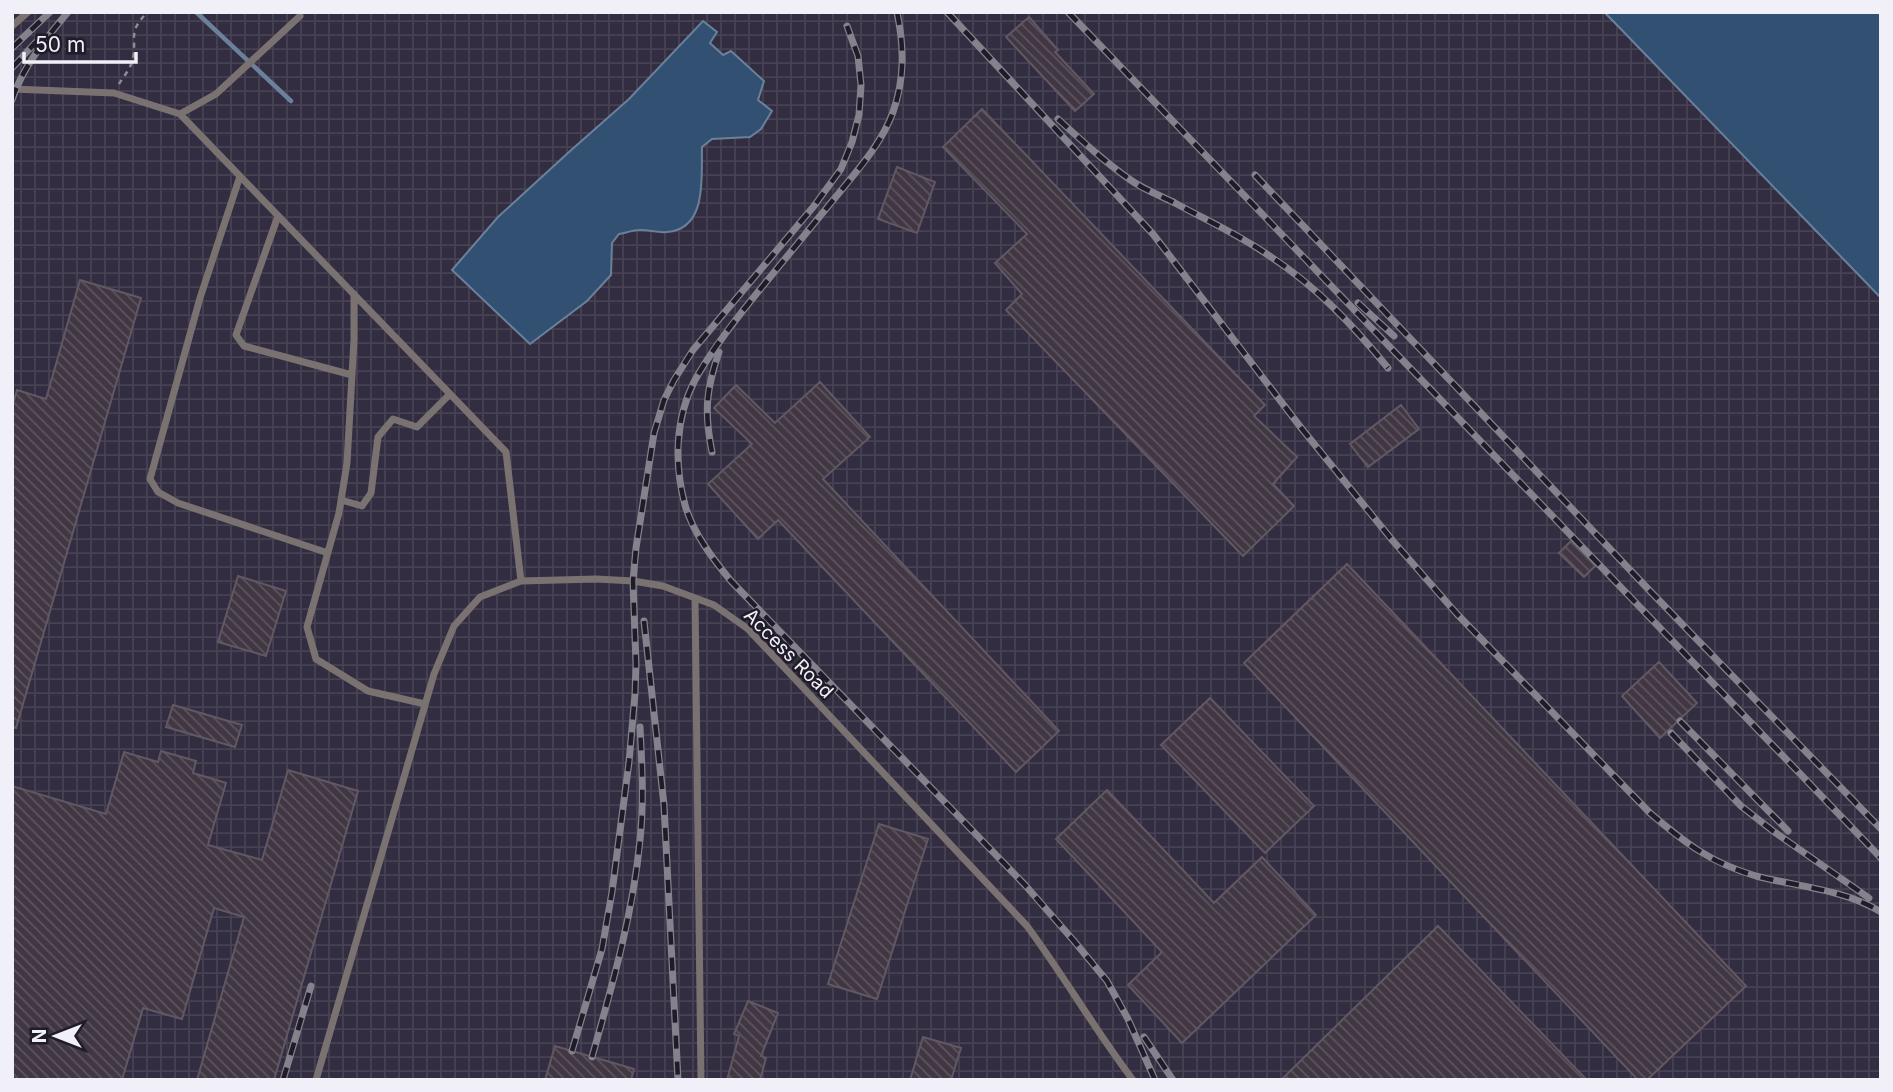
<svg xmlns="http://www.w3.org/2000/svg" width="1893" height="1092" font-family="Inter,sans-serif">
	<defs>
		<pattern id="industrial-grid" width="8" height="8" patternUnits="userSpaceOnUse" patternTransform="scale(1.75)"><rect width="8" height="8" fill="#322d40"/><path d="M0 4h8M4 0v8" fill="none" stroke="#464253"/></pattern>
		<pattern id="building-back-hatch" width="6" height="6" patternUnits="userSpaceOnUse" patternTransform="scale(1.75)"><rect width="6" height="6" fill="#413743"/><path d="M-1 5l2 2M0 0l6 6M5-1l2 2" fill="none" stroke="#5d545f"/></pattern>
	</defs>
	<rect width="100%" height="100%" fill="#282532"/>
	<!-- industrial -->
	<path fill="url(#industrial-grid)" d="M12 12H1604L1881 298V1080H12Z"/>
	<!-- water -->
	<path fill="#325172" stroke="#6b809a" stroke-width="2" d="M1604 12H1881V298L1614 22Z
		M703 21 717 32 710 43 723 55 731 51 764 81 758 100 772 111 761 129 750 137 712 139 702 147C701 176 708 229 667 232 658 233 649 230 640 230 633 230 625 233 619 234L612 243 611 275 587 301 530 344 452 270 498 217 569 152 629 99Z"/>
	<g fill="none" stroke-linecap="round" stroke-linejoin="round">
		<!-- stream -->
		<path stroke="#6b809a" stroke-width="4.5" d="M196 12 291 101"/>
	</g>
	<!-- building -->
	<path fill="url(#building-back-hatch)" stroke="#625864" stroke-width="2" d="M1029 17 1058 50 1055 52 1094 94 1075 111 1006 37Z
		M982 109 1265 405 1254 416 1297 457 1273 484 1294 506 1243 556 1006 310 1022 294 995 263 1027 234 943 147Z
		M897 167 935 182 917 233 878 219Z
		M80 280 141 298 16 728 12 727V407L17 390 46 399Z
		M820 382 870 437 823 479 1059 731 1016 772 778 520 758 539 708 484 752 444 714 408 736 385 775 423Z
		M1401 405 1419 429 1368 467 1350 444Z
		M1571 541 1596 565 1584 577 1559 553Z
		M1347 564 1746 986 1647 1080H1638L1244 663Z
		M238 576 286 591 266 656 218 642Z
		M1659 662 1697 703 1660 738 1622 696Z
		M1210 698 1314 806 1265 853 1161 745Z
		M173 705 242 725 235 747 166 727Z
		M161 751 196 761 193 773 226 783 208 845 262 860 288 770 358 791 274 1080H197L244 917 214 908 182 1019 143 1008 122 1080H12V786L106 814 124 752 158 762Z
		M1107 790 1214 903 1262 857 1316 915 1182 1043 1128 985 1162 952 1056 839Z
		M879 824 928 839 877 999 828 984Z
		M1438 926 1587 1080H1281Z
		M748 1001 778 1013 761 1056 766 1058 760 1080H727L739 1036 734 1034Z
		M923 1037 961 1048 951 1080H910Z
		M555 1046 634 1069 631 1080H545Z"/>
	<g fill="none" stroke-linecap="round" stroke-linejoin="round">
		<!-- path -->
		<path stroke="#8f8c97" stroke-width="2.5" stroke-dasharray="5 5" stroke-linecap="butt" d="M119 84C123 77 131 68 133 59 137 37 127 32 148 12"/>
		<!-- lane -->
		<path stroke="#7a7171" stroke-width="7" d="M12 26 28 12
			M12 89 114 93 180 114 506 452 521 581
			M180 114 216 94 300 16
			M240 176 200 298 150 479 158 492 178 503 328 553
			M278 216 236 335 244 346 352 375
			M354 294V340L347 463 339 513 307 627 316 659 368 691 425 704
			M341 500 362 506 371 493 378 437 393 419 417 427 450 394
			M695 598 701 1080
			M316 1080 434 674 454 626 480 597 521 581 596 579 633 581 663 586 714 605 748 629 1027 926C1064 976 1095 1030 1133 1080"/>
		<defs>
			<path id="rail" d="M897 12C904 46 905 78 893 112 881 145 856 172 834 199 807 232 780 265 753 298 732 324 711 351 695 380 675 418 674 464 685 505 693 533 713 559 731 581L1025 885 1074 941 1107 981 1128 1019 1155 1080
				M947 12 1153 234 1302 429 1393 541 1457 614 1650 813C1685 843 1711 863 1756 876 1799 887 1843 889 1881 912
				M1068 12 1881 858
				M12 48 50 12
				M12 68 36 42
				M12 100C22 68 46 38 68 12
				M1058 119C1082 141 1106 163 1132 181 1145 190 1161 196 1175 203 1206 220 1239 235 1268 255 1315 285 1353 325 1388 368
				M1255 175 1650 591 1881 829
				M1358 303 1394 336
				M712 452C704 412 706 390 719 352
				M644 621 664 805 678 1080
				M1680 721 1788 831
				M1671 733 1741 806 1773 831 1869 898
				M1144 1037 1173 1080
				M572 1051 602 949 612 892 629 762 635 694 636 664 633 581 636 548 654 433 664 400 674 380 693 350 814 206 841 169 852 142 859 115 861 85 858 56 847 26
				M592 1057C612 986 633 914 640 840 644 803 642 764 640 727
				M283 1080 311 986"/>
		</defs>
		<!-- rail casing -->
		<use href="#rail" stroke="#84828d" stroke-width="7"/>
		<!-- rail -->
		<use href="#rail" stroke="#1f1b28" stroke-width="4.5" stroke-dasharray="13" stroke-linecap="butt"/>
	</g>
	<g text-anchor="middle" stroke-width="5" stroke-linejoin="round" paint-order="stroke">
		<!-- street labels -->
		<g font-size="19" fill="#f1eff8" stroke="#1f1b28">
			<text transform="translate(789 653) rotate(45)" y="7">Access Road</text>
		</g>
	</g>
	<!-- border -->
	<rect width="1893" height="1092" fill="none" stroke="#f1eff8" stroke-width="28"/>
	<!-- north arrow -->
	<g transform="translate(56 1036) rotate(270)" stroke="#1f1b28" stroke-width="5" paint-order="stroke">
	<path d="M0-5L12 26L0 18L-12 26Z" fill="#f1eff8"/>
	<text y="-10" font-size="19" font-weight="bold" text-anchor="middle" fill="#f1eff8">N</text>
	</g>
	<!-- scale -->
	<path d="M24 52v10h112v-10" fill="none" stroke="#f1eff8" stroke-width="3.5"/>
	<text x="35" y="52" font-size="21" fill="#f1eff8" stroke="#1f1b28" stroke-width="5" paint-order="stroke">50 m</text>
</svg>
